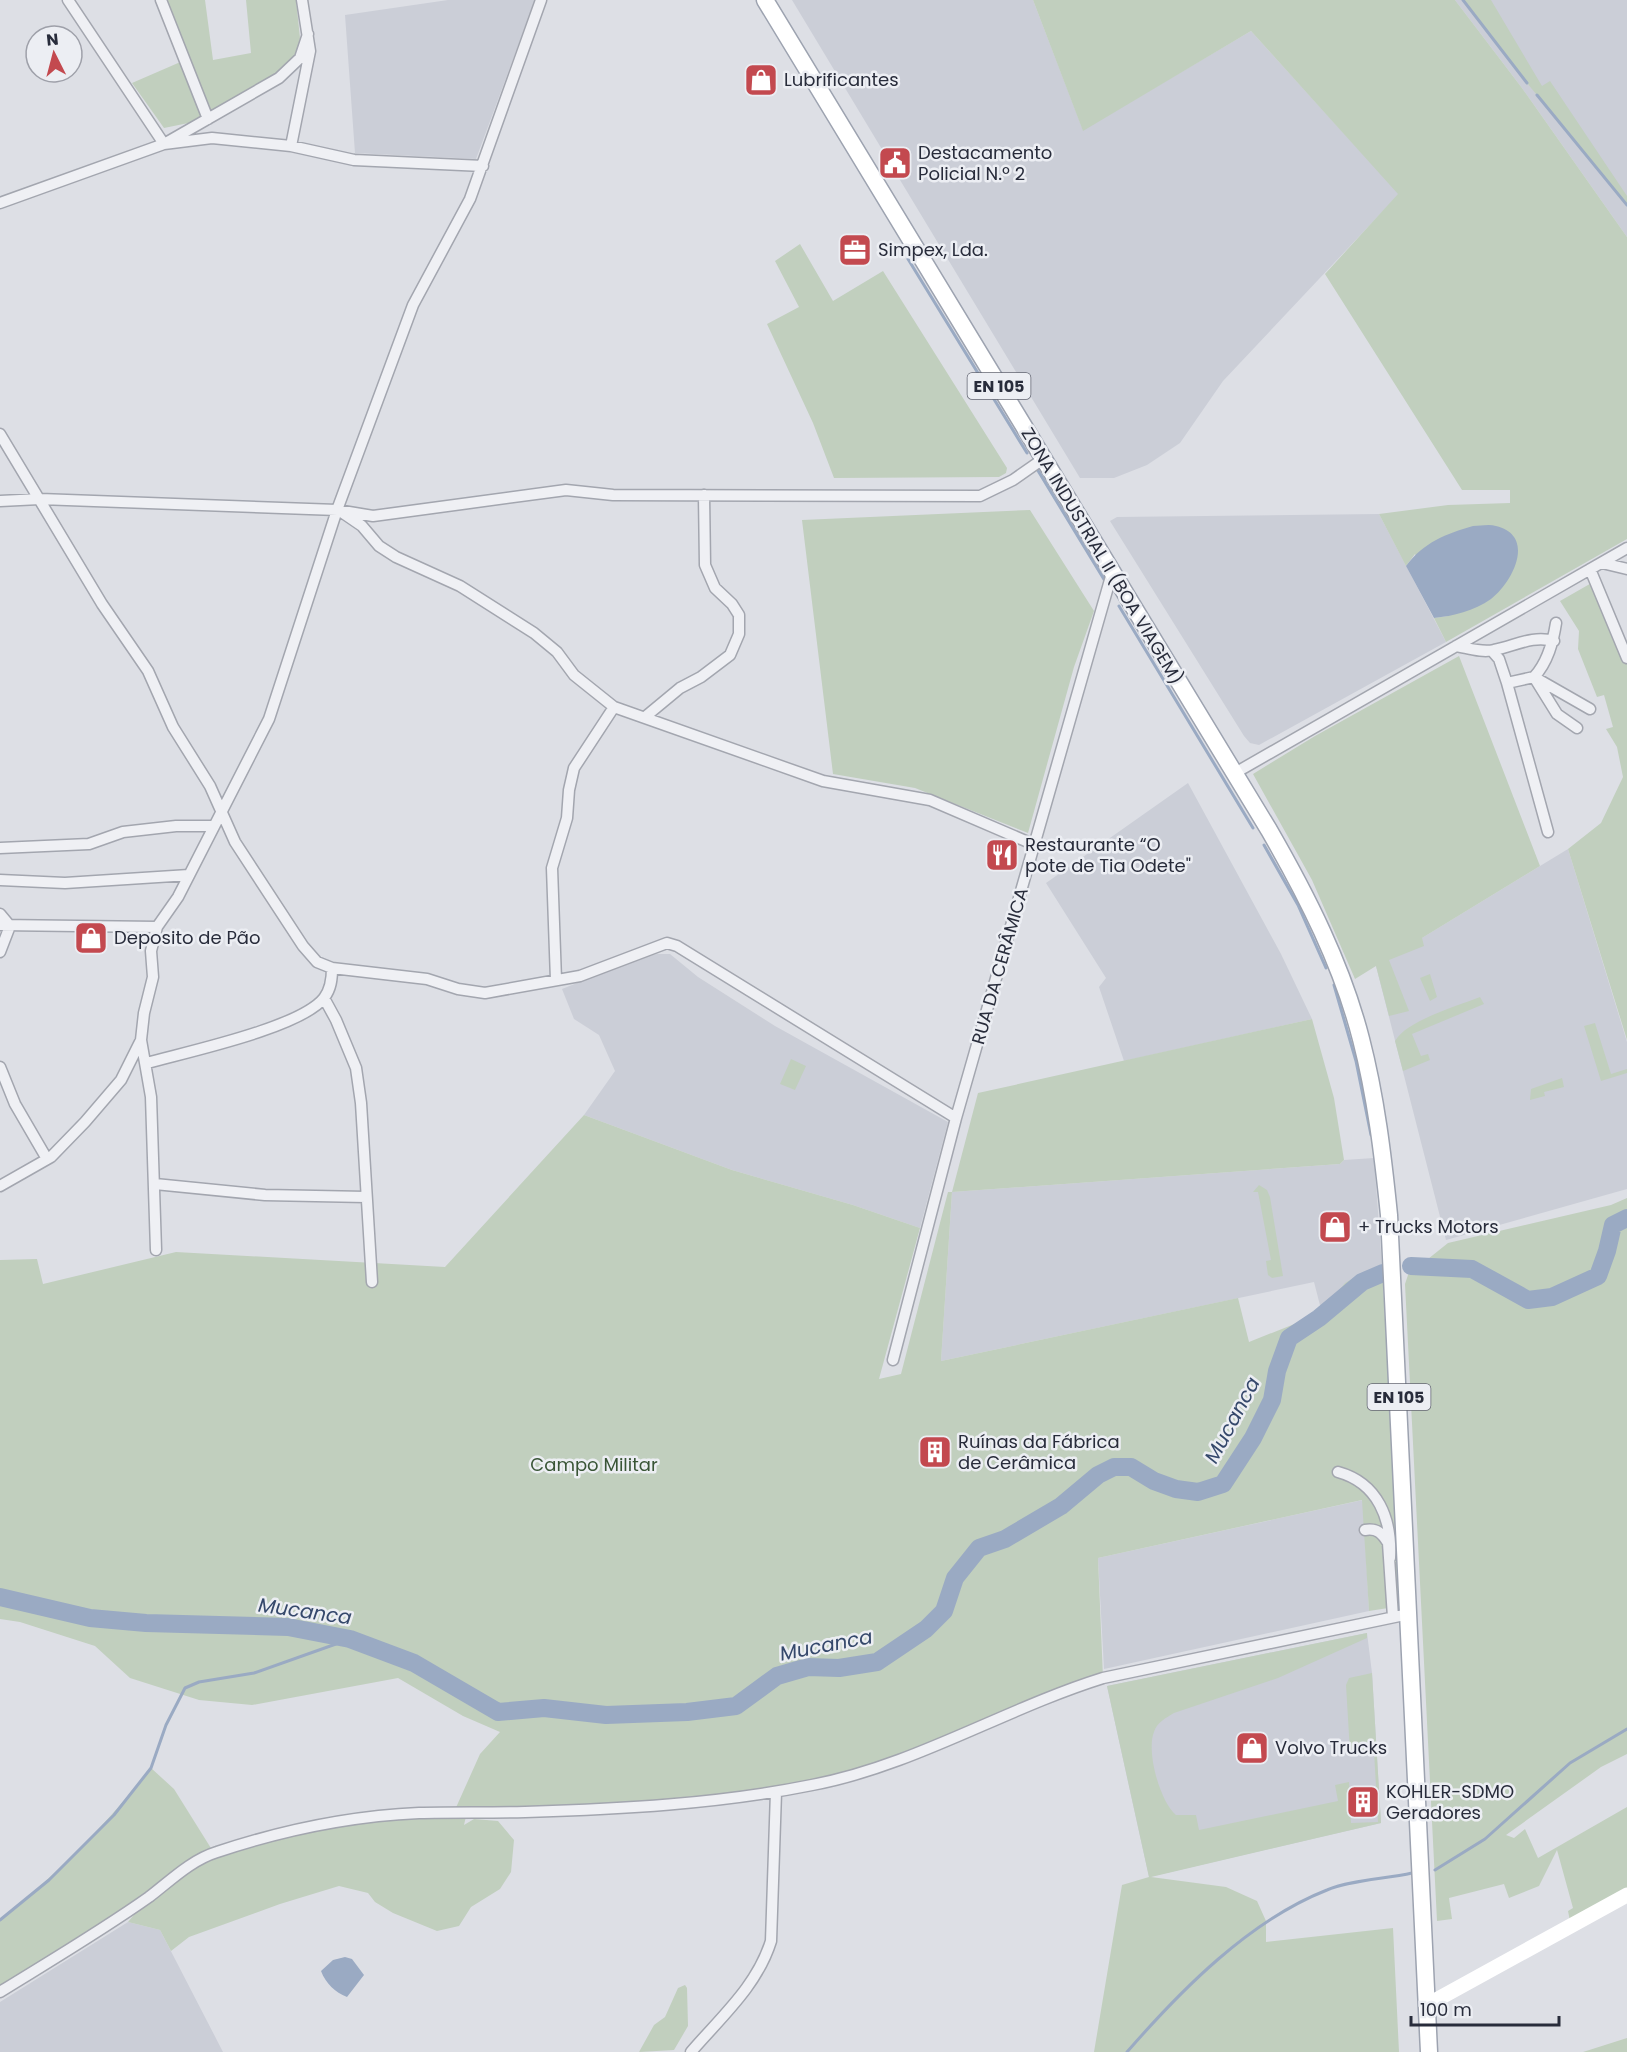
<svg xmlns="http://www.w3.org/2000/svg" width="1627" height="2052" font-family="Poppins,sans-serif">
	<rect width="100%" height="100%" fill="#dddfe5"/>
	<!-- built -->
	<path fill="#cbced7" d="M448 0H535L476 159 355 153 345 15Z
		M792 0H1033L1083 130 1251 31 1399 194 1223 381 1180 443 1147 465 1114 478H1080L897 175 904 170 893 153 886 156Z
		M1455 0H1627V237L1522 88Z
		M1379 514 1446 642 1259 745 1250 743 1244 736 1110 521 1117 517Z
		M1188 783 1281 954 1312 1019 1124 1061 1099 987 1106 978 1046 883Z
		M1568 849 1627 1042V1189L1446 1240 1376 966Z
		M657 954H670L698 977 775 1026 948 1122 920 1228 853 1205 732 1170 584 1115 615 1071 599 1035 574 1019 562 989 637 959Z
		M1374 1158 1382 1266 1364 1272 1335 1295 1322 1313 1314 1282 941 1361 952 1192 1340 1164 1344 1160Z
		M1363 1500 1369 1611 1104 1669 1098 1558Z
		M1367 1633 1372 1673 1381 1823 1149 1877 1107 1686Z
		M128 1922 160 1930 223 2052H0V2002Z"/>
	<!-- green -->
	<path fill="#c1cfbe" d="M161 0H205L213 60 251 53 246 0H296L300 38 296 54 284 68 208 119 164 128 132 83 185 60Z
		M1033 0H1455L1522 88 1627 237V539L1446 642 1434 618 1448 616 1415 554 1406 566 1379 514 1448 505 1510 503V490H1462L1325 274 1398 194 1251 31 1083 131Z
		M1463 0H1491L1542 86 1550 81 1627 196V205L1527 83Z
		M800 244 833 301 883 271 1007 468 1006 473 999 477 834 478 813 423 767 324 799 307 775 261Z
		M1030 510 1094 611 1074 667 1028 833 915 788 833 774 802 520Z
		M1595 581 1627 658V1040L1568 849 1601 823 1623 777 1617 747 1606 729 1613 727 1604 695 1597 697 1578 649 1579 631 1560 601Z
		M1459 656 1540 866 1422 938 1424 946 1389 960 1409 1011 1389 1016 1376 966 1355 979 1312 880 1253 774 1315 736Z
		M1430 974 1437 997 1430 1001 1420 978Z
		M1480 997 1484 1004 1412 1034 1421 1056 1428 1054 1430 1060 1403 1071 1395 1041C1407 1020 1458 1006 1480 997Z
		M1312 1019 1334 1098 1344 1160 1340 1164 952 1192 941 1361 1238 1298 1249 1342 1322 1313 1345 1283 1364 1272 1382 1266 1401 1606 1369 1611 1362 1500 1098 1558 1103 1678 952 1737 815 1785 666 1804 467 1812 464 1825 474 1819 498 1821 514 1840 511 1872 500 1889 471 1907 459 1926 437 1931 393 1913 375 1902 368 1893 339 1886 280 1904 189 1937 171 1951 160 1930 128 1922 147 1899 0 1991V1920C57 1874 106 1825 151 1768L174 1789 214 1853 335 1823 454 1812 480 1754 500 1732 463 1716 398 1678 252 1705 199 1700 130 1678 95 1646 20 1622 0 1619V1260L37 1259 43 1284 176 1252 445 1267 584 1115 732 1170 853 1205 920 1228 879 1379 901 1374 948 1192H952L978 1093Z
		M1595 1023 1611 1074 1627 1069V1073L1601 1081 1584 1026Z
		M791 1059 806 1066 795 1090 780 1084Z
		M1562 1078 1564 1087 1544 1092 1545 1096 1530 1100 1531 1089Z
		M1259 1185 1267 1190 1270 1197 1283 1276 1272 1278 1268 1275 1266 1261 1271 1260 1258 1192H1253Z
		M1627 1198V1754L1601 1767 1506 1835 1514 1838 1525 1829 1538 1858 1627 1807V1888L1570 1921 1568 1911 1573 1908 1557 1850 1539 1886 1509 1898 1504 1884 1449 1898 1452 1919 1437 1921 1405 1284 1411 1266 1428 1259 1448 1243 1611 1205Z
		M1367 1633V1638L1278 1678 1174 1713C1166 1718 1157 1722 1154 1732 1146 1751 1160 1802 1176 1815H1196L1199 1830 1338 1801 1335 1785 1349 1782 1351 1823 1378 1822 1374 1751 1350 1752 1346 1685 1349 1678 1372 1673 1381 1823 1151 1877 1226 1887 1257 1901 1266 1921V1942L1393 1928 1399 2052H1094L1122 1885 1149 1877 1107 1686Z
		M685 1985 687 1988 688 2026 674 2050 639 2052 654 2025 665 2017 678 1988Z
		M1627 2038V2052H1583Z"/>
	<!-- water -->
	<path fill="#9aaac3" d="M1473 526C1480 526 1489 524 1496 526 1537 536 1512 583 1491 599 1474 611 1453 616 1434 618L1406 566C1424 542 1446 534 1473 526Z
		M345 1957 352 1959 364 1975 347 1997C335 1992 326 1984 321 1971L333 1960Z"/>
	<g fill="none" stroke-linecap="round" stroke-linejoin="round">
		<!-- stream -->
		<path stroke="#9aaac3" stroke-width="3" d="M1463 0 1527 83
			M1537 95 1627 205
			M908 259 1027 453
			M1037 469 1105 581
			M1119 606 1253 828
			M1264 845 1298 905 1326 968
			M1334 985 1356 1061 1371 1135
			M1435 1870 1485 1839 1570 1763 1627 1729
			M0 1920 49 1880 114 1815 151 1768 166 1725 185 1688 199 1682 254 1673 350 1639
			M1127 2052C1181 1990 1250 1920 1327 1890 1351 1880 1386 1879 1412 1873"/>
		<!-- river -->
		<path stroke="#9aaac3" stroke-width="18" d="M1411 1266 1472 1269 1528 1300 1552 1297 1598 1276 1607 1251 1613 1225 1627 1218
			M0 1597 90 1618 146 1623 288 1627 350 1639 414 1663 498 1712 544 1708 606 1715 687 1712 736 1706 777 1676 808 1667 839 1668 877 1662 926 1629 944 1611 955 1578 979 1548 1005 1539 1061 1506 1098 1475 1114 1467H1131L1154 1481 1176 1489 1198 1492 1223 1484 1253 1438 1272 1400 1277 1371 1289 1338 1319 1318 1362 1282 1383 1273"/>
		<defs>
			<path id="street" d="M68 0 164 144 279 78 300 58 308 34
				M161 0 208 119
				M291 146 310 51 302 0
				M0 203 164 144 212 138 291 146 354 160 483 166
				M0 434 102 604 148 671 173 727 210 786 235 842 303 946 317 962 332 968 427 979 458 989 485 993 580 976 667 943 677 946 956 1118
				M0 501 40 499 337 510 373 516 566 490 613 495 980 496 1013 480 1043 459
				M343 513 362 526 379 546 396 557 460 586 534 633 557 652 574 675 614 707 823 781 930 800 1035 845
				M1602 563 1627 569
				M1590 569 1627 658
				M1556 623C1553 642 1548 662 1534 677L1557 714 1577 728
				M1456 646C1468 648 1482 653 1494 650 1515 646 1532 635 1554 641
				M1492 651 1499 659 1507 683
				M645 717 680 688 701 677 730 655 739 634V615L732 604 715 588 705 565 704 495
				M1235 773 1627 548
				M1548 832 1507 683 1534 677 1590 709
				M0 848 89 844 123 832 176 826H214
				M0 880 65 883 189 875
				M0 914 10 926 0 952
				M0 925 157 927
				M556 980 552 868 567 818 569 790 574 768 614 707
				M324 998 336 1020 356 1068 361 1103 372 1282
				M141 1040 151 1097 156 1250
				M147 1063C186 1052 300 1028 324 998 331 989 332 979 332 968
				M0 1067 15 1104 47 1159
				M155 1184 265 1195 366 1197
				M0 1186 51 1157 85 1122 121 1080 141 1040 144 1013 153 977 151 951 157 927 178 897 269 719 337 510 413 305 470 199 541 0
				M893 1360 956 1118 1112 573
				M1338 1472C1378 1483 1392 1519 1390 1558
				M1365 1530C1377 1528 1382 1533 1388 1543L1393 1617
				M0 1992C50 1961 101 1931 149 1897 170 1881 191 1860 217 1852 280 1831 352 1816 419 1813 454 1812 490 1813 525 1812 620 1809 718 1804 812 1785 913 1766 1004 1709 1103 1678L1409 1614
				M691 2052C721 2017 757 1986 771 1941L776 1792"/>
			<path id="primary" d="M765 0 1269 830C1307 896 1342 965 1361 1039 1376 1097 1383 1156 1389 1215L1429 2052"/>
		</defs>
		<!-- street casing -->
		<use href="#street" stroke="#a3a6af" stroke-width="13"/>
		<!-- primary casing -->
		<use href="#primary" stroke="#9da3b0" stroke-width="19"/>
		<!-- street -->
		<use href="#street" stroke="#eff0f4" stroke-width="10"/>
		<!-- secondary -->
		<path stroke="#fff" stroke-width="15" d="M1427 2005 1627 1895"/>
		<!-- primary -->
		<use href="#primary" stroke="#fff" stroke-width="16"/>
	</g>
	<!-- icons -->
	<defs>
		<symbol id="shop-square" viewBox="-11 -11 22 22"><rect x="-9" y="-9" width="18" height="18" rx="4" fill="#c3494f" stroke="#eceef3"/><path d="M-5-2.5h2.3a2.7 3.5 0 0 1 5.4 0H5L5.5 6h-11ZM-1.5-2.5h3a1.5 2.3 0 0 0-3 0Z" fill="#fff"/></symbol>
		<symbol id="civic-square" viewBox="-11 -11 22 22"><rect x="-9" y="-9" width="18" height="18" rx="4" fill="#c3494f" stroke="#eceef3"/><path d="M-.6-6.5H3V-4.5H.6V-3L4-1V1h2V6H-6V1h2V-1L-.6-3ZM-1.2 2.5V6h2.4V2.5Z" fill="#fff"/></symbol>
		<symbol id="office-square" viewBox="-11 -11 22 22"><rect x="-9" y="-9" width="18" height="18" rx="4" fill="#c3494f" stroke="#eceef3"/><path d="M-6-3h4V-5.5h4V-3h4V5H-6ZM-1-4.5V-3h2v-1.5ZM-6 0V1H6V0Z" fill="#fff"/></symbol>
		<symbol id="restaurant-square" viewBox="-11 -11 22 22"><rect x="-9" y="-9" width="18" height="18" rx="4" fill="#c3494f" stroke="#eceef3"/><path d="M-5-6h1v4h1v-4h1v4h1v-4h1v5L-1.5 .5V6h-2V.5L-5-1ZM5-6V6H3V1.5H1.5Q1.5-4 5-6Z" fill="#fff"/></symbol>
		<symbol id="building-square" viewBox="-11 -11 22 22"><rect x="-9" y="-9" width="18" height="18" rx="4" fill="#c3494f" stroke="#eceef3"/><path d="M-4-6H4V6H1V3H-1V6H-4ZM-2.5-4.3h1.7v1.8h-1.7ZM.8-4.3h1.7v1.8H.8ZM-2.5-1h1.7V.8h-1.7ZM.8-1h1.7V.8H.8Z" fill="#fff"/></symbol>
	</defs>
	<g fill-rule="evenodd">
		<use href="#shop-square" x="742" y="61" width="38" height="38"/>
		<use href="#civic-square" x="876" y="144" width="38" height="38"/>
		<use href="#office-square" x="836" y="231" width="38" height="38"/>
		<use href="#restaurant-square" x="983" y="836" width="38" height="38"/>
		<use href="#shop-square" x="72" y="919" width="38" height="38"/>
		<use href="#shop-square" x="1316" y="1208" width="38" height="38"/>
		<use href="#building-square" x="916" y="1433" width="38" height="38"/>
		<use href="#shop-square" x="1233" y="1729" width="38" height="38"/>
		<use href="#building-square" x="1344" y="1783" width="38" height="38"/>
	</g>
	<g text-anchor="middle" stroke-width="5" stroke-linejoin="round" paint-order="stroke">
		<!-- shield labels -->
		<g fill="#eceef3" stroke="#636672" stroke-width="1.5">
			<rect x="967.5" y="373" width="63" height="26" rx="4.5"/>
			<rect x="1367.5" y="1384" width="63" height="26" rx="4.5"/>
		</g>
		<g font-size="16" font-weight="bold" fill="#282c3b">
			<text x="999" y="392">EN 105</text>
			<text x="1399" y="1403">EN 105</text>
		</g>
		<!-- poi labels -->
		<g font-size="18" fill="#282c3b" stroke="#eceef3" text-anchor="start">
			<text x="784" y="86">Lubrificantes</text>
			<text x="918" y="159">Destacamento<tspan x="918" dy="21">Policial N.º 2</tspan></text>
			<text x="878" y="256">Simpex, Lda.</text>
			<text x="1025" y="851">Restaurante “O<tspan x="1025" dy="21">pote de Tia Odete"</tspan></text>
			<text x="114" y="944">Deposito de Pão</text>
			<text x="1358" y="1233">+ Trucks Motors</text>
			<text x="958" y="1448">Ruínas da Fábrica<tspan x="958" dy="21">de Cerâmica</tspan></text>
			<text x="1275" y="1754">Volvo Trucks</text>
			<text x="1386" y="1798">KOHLER-SDMO<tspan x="1386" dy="21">Geradores</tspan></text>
		</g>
		<!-- street labels -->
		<g font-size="18" fill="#282c3b" stroke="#eceef3">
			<text transform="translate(1102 556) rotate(59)" y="6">ZONA INDUSTRIAL II (BOA VIAGEM)</text>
			<text transform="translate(1000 966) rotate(-74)" y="6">RUA DA CERÂMICA</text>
		</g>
		<!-- park labels -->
		<g font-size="18" fill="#395536" stroke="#eceef3">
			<text x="594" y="1471">Campo Militar</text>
		</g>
		<!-- water labels -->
		<g font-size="20" font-style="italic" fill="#35486b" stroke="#eceef3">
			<text transform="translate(1232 1420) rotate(-62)" y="7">Mucanca</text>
			<text transform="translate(305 1611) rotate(8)" y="7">Mucanca</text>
			<text transform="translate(826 1645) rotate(-11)" y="7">Mucanca</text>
		</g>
	</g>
	<!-- north arrow -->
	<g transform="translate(54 54) rotate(354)"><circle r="28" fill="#eceef3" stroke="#9ea0a9" stroke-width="1.5"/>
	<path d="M0-4.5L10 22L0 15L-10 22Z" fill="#c3494f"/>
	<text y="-9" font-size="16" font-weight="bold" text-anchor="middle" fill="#282c3b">N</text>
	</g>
	<!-- scale -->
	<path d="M1411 2016v9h148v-9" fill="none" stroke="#282c3b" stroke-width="3"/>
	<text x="1420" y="2016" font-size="18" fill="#282c3b" stroke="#eceef3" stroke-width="4.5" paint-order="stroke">100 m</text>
</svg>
